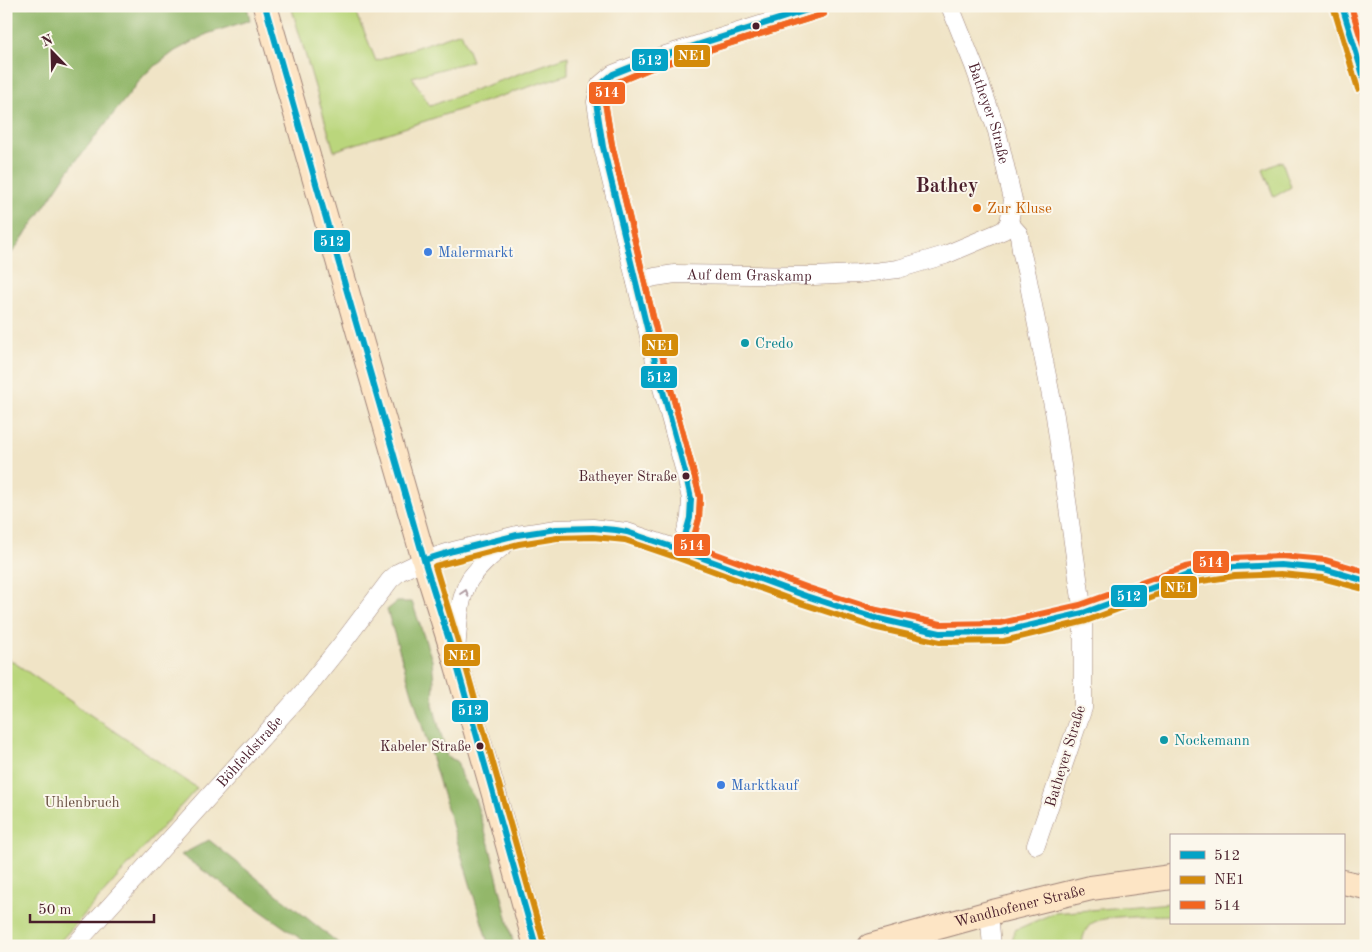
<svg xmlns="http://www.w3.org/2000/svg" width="1372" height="952" font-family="'Old Standard TT',serif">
	<rect width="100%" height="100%" fill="#fbf7ec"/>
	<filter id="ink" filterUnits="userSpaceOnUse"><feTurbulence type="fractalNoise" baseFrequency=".02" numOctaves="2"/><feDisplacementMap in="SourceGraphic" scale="10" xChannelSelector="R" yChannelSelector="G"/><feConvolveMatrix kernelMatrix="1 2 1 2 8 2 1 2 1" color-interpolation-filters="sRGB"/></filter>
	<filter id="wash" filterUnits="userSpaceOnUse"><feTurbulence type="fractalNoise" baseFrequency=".0096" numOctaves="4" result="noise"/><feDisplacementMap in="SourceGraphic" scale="20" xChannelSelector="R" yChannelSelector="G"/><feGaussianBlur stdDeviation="1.12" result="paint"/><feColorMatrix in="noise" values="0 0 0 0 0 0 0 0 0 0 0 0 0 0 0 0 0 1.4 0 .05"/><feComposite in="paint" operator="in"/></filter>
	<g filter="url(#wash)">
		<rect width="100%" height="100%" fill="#f0e4c6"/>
		<!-- green -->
		<path fill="#bad67b" stroke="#827a53" d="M291 6H354L376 61 461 32 472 61 412 77 430 106 568 56V74L334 151Z
			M1282 161 1291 187 1274 197 1263 170Z
			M6 657 197 788 56 946H6Z
			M1171 903V915C1155 916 1100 914 1090 925 1085 930 1082 938 1082 946H1011L1015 930 1054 913Z"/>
		<!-- forest -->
		<path fill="#93b76b" stroke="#6e6b4b" d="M6 6H247L250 20 207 34 175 51 145 74 68 171 32 225 6 261Z
			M397 602H412L432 660 434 682 433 705 447 757 457 761 461 776 475 799 489 844 514 946H489L387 610Z
			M209 840 342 946H311L181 855Z"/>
	</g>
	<g filter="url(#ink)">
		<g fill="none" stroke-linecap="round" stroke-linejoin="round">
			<defs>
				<g id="street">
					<path id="s1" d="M950 6 974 66 997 131 1013 200 1009 223 1019 234 1021 250 1027 275 1055 416 1083 613V708L1036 845"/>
					<path d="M1342 6 1366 86"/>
					<path id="s2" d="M636 282 655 277 675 274 814 276 857 274 898 269 945 255 995 234 1004 230 1009 223"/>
					<path d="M681 550 690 518 691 499 686 476 658 373 603 147 596 102 600 85 613 74 646 61 821 6"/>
					<path d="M456 652C458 631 458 598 470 579 482 563 497 551 513 538"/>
					<path d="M989 913 992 946"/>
					<path id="s3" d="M74 946 304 691 341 645 390 580 399 572 424 560 453 551 517 535 556 529 593 528 627 532 681 550 806 596 843 608 875 618 940 633 1002 632 1083 613 1187 575 1234 567 1281 565 1324 569 1366 581"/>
				</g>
				<g id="secondary">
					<path d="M265 6 424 560 455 659 493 791 536 946"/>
					<path d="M1343 882 1366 887"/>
					<path id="s4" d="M870 946 989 913 1091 888 1171 877"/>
				</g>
			</defs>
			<!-- street casing -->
			<use href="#street" stroke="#9d8278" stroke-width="19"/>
			<!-- secondary casing -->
			<use href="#secondary" stroke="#9d8278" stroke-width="26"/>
			<!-- street -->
			<use href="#street" stroke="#fff" stroke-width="18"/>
			<!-- secondary -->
			<use href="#secondary" stroke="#fde5c5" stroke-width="24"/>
			<defs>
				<path id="bus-1" d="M265 6 424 560 455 659 536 946
					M1342 6 1366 85
					M681 550 690 518 691 499 686 476 658 373 603 147 596 102 600 85 613 74 646 61 820 6
					M424 560 453 551 517 535 556 529 593 528 616 530 627 532 681 550 806 596 843 608 875 618 940 633 1002 632 1083 613 1187 575 1234 567 1281 565 1324 569 1366 581"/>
				<path id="bus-2" d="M1334 9 1358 89
					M689 552 699 519 700 497 694 474 666 371 612 145 605 102 608 90 618 82 649 69 824 14
					M544 944 463 657 435 566 519 544 557 538 593 537 615 539 625 540 678 558 803 604 840 616 873 627 940 642 1004 641 1086 621 1189 583 1235 576 1281 574 1322 578 1364 589"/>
				<path id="bus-3" d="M1351 6 1366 55
					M824 14 649 69 618 82 608 90 605 102 612 145 666 371 694 474 700 497 699 519 692 545 809 588 846 600 877 610 941 624 1001 623 1080 605 1185 567 1233 558 1281 556 1325 560 1366 572"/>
			</defs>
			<!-- bus-1 casing -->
			<use href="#bus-1" stroke="#fbf7ec" stroke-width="10"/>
			<!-- bus-2 casing -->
			<use href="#bus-2" stroke="#fbf7ec" stroke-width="10"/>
			<!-- bus-3 casing -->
			<use href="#bus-3" stroke="#fbf7ec" stroke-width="10"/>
			<!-- bus-1 -->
			<use href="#bus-1" stroke="#04a2c6" stroke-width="6"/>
			<!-- bus-2 -->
			<use href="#bus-2" stroke="#d48b09" stroke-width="6"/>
			<!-- bus-3 -->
			<use href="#bus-3" stroke="#f26522" stroke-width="6"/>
		</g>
		<!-- one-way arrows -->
		<defs><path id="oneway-chevron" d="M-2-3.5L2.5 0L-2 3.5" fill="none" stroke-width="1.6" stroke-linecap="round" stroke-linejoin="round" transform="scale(1.25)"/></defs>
		<use stroke="#ae9aa0" href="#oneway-chevron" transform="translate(465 593) rotate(-72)"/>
	</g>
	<!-- markers -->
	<g fill="#4a1f2b" stroke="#fbf7ec" stroke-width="2">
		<circle cx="756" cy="26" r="4.5"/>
		<circle cx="686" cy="476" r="4.5"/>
		<circle cx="480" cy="746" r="4.5"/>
	</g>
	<circle fill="#e8710a" stroke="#fbf7ec" stroke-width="2" cx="977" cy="208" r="5"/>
	<g fill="#3f7fe0" stroke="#fbf7ec" stroke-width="2">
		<circle cx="428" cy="252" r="5"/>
		<circle cx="721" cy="785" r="5"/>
	</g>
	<g fill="#0f9aa8" stroke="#fbf7ec" stroke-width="2">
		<circle cx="745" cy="343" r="5"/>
		<circle cx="1164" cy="740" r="5"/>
	</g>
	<g text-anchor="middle" stroke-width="4" stroke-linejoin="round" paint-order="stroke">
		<!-- bus labels -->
		<g font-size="14" fill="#4a1f2b" stroke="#fbf7ec" text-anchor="end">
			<text x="677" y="481">Batheyer Straße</text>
			<text x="471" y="751">Kabeler Straße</text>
		</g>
		<!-- street labels -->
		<g font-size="15" fill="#4a1f2b" stroke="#fbf7ec">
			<text dy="5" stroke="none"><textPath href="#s1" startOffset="114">Batheyer Straße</textPath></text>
			<text dy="5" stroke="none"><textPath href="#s2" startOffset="114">Auf dem Graskamp</textPath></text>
			<text dy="5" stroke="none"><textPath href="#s3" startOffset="262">Böhfeldstraße</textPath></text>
			<text transform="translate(1065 756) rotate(-73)" y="5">Batheyer Straße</text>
			<text dy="5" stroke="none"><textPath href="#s4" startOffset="155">Wandhofener Straße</textPath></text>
		</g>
		<!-- food labels -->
		<g font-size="15" fill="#c56008" stroke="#fbf7ec" text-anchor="start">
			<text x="987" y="213">Zur Kluse</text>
		</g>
		<!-- shop labels -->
		<g font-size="15" fill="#366cbe" stroke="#fbf7ec" text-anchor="start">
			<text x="438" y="257">Malermarkt</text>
			<text x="731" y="790">Marktkauf</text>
		</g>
		<!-- culture labels -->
		<g font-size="15" fill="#0d838f" stroke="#fbf7ec" text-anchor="start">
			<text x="755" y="348">Credo</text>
			<text x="1174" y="745">Nockemann</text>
		</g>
		<!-- park labels -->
		<g font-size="15" fill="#664d3f" stroke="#fbf7ec">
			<text x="82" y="807">Uhlenbruch</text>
		</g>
		<!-- district labels -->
		<g font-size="20" font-weight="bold" fill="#4a1f2b" stroke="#fbf7ec">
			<text x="947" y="192">Bathey</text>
		</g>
	</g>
	<g stroke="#fbf7ec" stroke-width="2">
		<rect x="673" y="44" width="38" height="24" rx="5" fill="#d48b09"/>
		<rect x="631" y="48" width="38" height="24" rx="5" fill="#04a2c6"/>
		<rect x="588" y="81" width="38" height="24" rx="5" fill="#f26522"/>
		<rect x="313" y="229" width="38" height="24" rx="5" fill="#04a2c6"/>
		<rect x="641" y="333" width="38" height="24" rx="5" fill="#d48b09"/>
		<rect x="640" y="365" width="38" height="24" rx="5" fill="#04a2c6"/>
		<rect x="673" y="533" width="38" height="24" rx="5" fill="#f26522"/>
		<rect x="1192" y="550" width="38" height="24" rx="5" fill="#f26522"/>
		<rect x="1160" y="575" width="38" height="24" rx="5" fill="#d48b09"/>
		<rect x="1110" y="584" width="38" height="24" rx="5" fill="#04a2c6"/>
		<rect x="443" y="643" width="38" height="24" rx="5" fill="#d48b09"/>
		<rect x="451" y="699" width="38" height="24" rx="5" fill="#04a2c6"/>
	</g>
	<g font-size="14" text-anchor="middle" font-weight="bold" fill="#fff">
		<text x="692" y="60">NE1</text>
		<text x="650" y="65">512</text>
		<text x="607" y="97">514</text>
		<text x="332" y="246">512</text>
		<text x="660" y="350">NE1</text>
		<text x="659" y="382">512</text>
		<text x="692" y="550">514</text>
		<text x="1211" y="567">514</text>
		<text x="1179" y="592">NE1</text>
		<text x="1129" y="601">512</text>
		<text x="462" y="660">NE1</text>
		<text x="470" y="715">512</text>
	</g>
	<!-- margin -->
	<rect width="1372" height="952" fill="none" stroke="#fbf7ec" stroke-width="25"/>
	<!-- legend -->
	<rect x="1170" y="834" width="175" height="90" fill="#fbf7ec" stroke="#b4a19f"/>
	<rect x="1180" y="851" width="25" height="8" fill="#04a2c6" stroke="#b4a19f"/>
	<text x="1214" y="860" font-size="15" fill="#4a1f2b">512</text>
	<rect x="1180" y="876" width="25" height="8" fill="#d48b09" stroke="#b4a19f"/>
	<text x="1214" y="884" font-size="15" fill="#4a1f2b">NE1</text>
	<rect x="1180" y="901" width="25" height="8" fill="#f26522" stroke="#b4a19f"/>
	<text x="1214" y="910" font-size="15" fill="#4a1f2b">514</text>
	<!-- north arrow -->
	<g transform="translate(52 52) rotate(337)" stroke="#fbf7ec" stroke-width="4" paint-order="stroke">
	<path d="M0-4L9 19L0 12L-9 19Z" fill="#4a1f2b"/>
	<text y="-8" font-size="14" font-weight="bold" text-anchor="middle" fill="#4a1f2b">N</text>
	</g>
	<!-- scale -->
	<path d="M30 914v8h124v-8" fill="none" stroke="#4a1f2b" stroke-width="2.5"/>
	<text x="38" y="914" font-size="15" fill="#4a1f2b" stroke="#fbf7ec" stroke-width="4" paint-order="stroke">50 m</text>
</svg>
